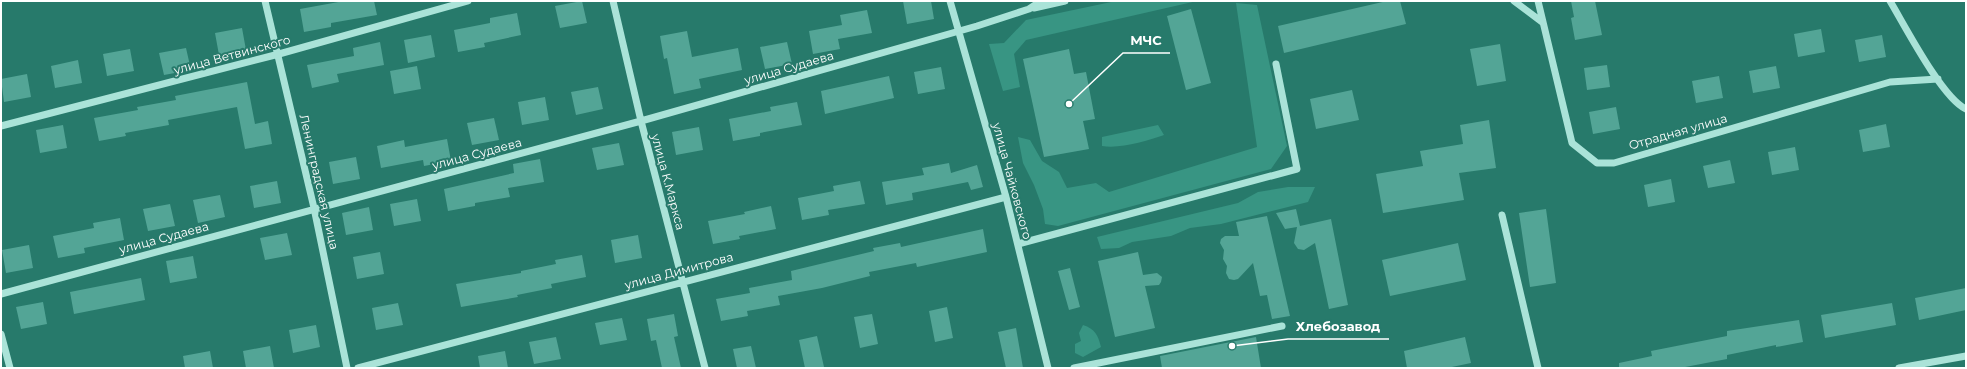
<svg xmlns="http://www.w3.org/2000/svg" width="1967" height="369" font-family="Montserrat,sans-serif">
	<rect width="100%" height="100%" fill="#277a6b"/>
	<!-- green -->
	<path fill="#389583" d="M1116 1H1197L1026 40 1014 54 1020 87 1003 91 989 44 1004 43 1026 20Z
		M1236 3 1257 5 1287 146 1271 169 1058 226 1045 224 1043 209 1034 185 1023 163 1018 137 1030 140 1042 161 1059 172 1067 188 1096 183 1109 192 1257 147Z
		M1158 125 1164 135C1146 141 1121 149 1102 146V137Z
		M1288 187H1315L1308 202 1221 224 1190 228 1171 236 1132 242 1119 248 1101 249 1097 237 1238 203 1258 192Z
		M1083 325C1095 329 1098 335 1101 347L1083 357 1075 353V344L1081 341 1079 333Z"/>
	<!-- building -->
	<path fill="#53a596" d="M344 1H374L377 15 331 23V27L304 32 300 9Z
		M582 1 587 23 560 28 555 6Z
		M903 1H931L934 19 907 24Z
		M1387 1H1400L1406 24 1284 53 1278 26Z
		M1571 1H1595L1602 35 1575 40 1571 18 1574 17Z
		M1191 9 1211 83 1186 90 1167 16Z
		M867 10 872 33 838 39 840 49 813 54 809 31 842 25 840 15Z
		M517 13 521 35 484 43 485 47 458 52 454 30 490 23V18Z
		M242 28 246 50 219 55 215 33Z
		M1821 29 1825 52 1798 57 1794 34Z
		M687 31 692 57 738 48 742 70 699 79 701 88 674 94 667 58 664 59 660 36Z
		M431 35 435 57 408 63 404 40Z
		M1882 35 1886 57 1859 62 1855 40Z
		M380 42 384 65 337 74 339 82 312 88 307 65 354 56 353 48Z
		M787 42 792 64 765 69 760 47Z
		M1500 44 1506 81 1477 86 1470 49Z
		M186 48 191 70 164 75 159 53Z
		M130 49 134 71 107 76 103 54Z
		M1069 49 1074 74 1086 72 1095 119 1083 121 1089 149 1044 157 1023 59Z
		M78 60 82 83 55 88 51 66Z
		M1607 65 1610 87 1587 90 1584 68Z
		M417 66 421 89 394 94 390 71Z
		M1776 66 1780 88 1753 93 1749 71Z
		M941 67 945 89 918 94 914 72Z
		M27 74 31 97 4 102 1 79Z
		M889 76 894 98 825 114 821 91Z
		M1719 76 1723 98 1696 103 1692 81Z
		M247 82 255 124 268 121 272 144 245 149 237 107 168 120 169 125 125 133 126 136 99 141 94 118 138 110 137 107 176 100 175 96Z
		M598 87 603 109 576 115 571 92Z
		M1352 90 1359 120 1316 129 1310 99Z
		M545 97 549 120 522 125 518 102Z
		M797 102 802 125 760 133V136L733 141 729 119 771 111 770 107Z
		M1616 107 1620 129 1593 134 1589 112Z
		M494 118 499 140 472 145 467 123Z
		M1489 120 1496 168 1459 173 1464 200 1383 213 1376 174 1423 166 1420 151 1463 144 1460 125Z
		M1886 124 1890 147 1863 152 1859 130Z
		M63 125 67 148 40 153 36 130Z
		M699 127 703 150 676 155 672 132Z
		M447 139 451 161 424 166 423 160 381 168 377 146 404 140 405 147Z
		M619 143 624 165 597 170 592 148Z
		M1795 147 1799 170 1772 175 1768 152Z
		M356 157 360 179 333 184 329 162Z
		M540 159 544 182 508 188 510 197 475 203V206L448 211 444 189 514 173 513 164Z
		M1730 160 1735 183 1708 188 1703 166Z
		M949 163 951 173 977 165 983 187 971 190 968 182 912 193 913 200 886 205 882 182 924 175 922 168Z
		M1671 179 1675 202 1648 207 1644 185Z
		M277 181 281 203 254 208 250 186Z
		M860 181 865 204 828 210 829 215 802 220 798 198 834 191 833 186Z
		M220 195 225 217 198 223 193 200Z
		M417 199 421 221 394 226 390 204Z
		M170 204 175 226 148 231 143 209Z
		M771 206 776 229 739 236 740 239 713 244 708 221 745 214 744 212Z
		M369 207 373 230 346 235 342 213Z
		M1296 209 1300 226 1331 219 1348 305 1329 309 1315 243 1304 250 1298 249 1294 243 1297 227 1285 229 1276 213Z
		M1546 209 1556 283 1530 287 1519 213Z
		M1267 216 1290 316 1272 319 1267 295 1260 296 1253 263 1238 279 1234 280 1229 279 1226 273 1227 266 1223 259 1224 250 1220 243 1221 239 1225 236H1239L1236 222Z
		M120 218 124 240 84 248 85 253 58 258 53 236 94 228 93 223Z
		M983 229 987 252 917 267 916 263 869 272 870 276 822 288 778 296 780 305 747 311 748 316 721 321 716 299 750 293 749 288 792 280 791 271 874 251 873 248 900 243 901 247Z
		M287 233 292 255 265 260 260 238Z
		M638 235 642 258 615 263 611 240Z
		M1458 243 1466 280 1390 296 1382 260Z
		M29 245 33 268 6 273 2 250Z
		M380 252 384 274 357 279 353 257Z
		M1138 252 1143 275 1157 273 1162 277 1161 282 1159 285 1145 286 1155 328 1115 337 1098 261Z
		M582 255 586 277 551 284 552 288 517 295 518 297 461 307 456 284 521 273V271L556 264 555 260Z
		M193 256 197 278 170 283 166 261Z
		M1070 268 1080 307 1069 310 1058 271Z
		M141 278 145 300 74 314 70 292Z
		M1966 288V310L1919 320 1915 298Z
		M43 302 47 324 21 329 16 307Z
		M398 303 403 325 376 330 372 308Z
		M1892 303 1896 325 1825 338 1821 315Z
		M947 307 953 338 935 342 929 311Z
		M674 314 678 336 674 337 681 368H662L656 340 651 341 647 319Z
		M872 314 878 344 860 348 854 317Z
		M622 318 627 340 600 345 595 323Z
		M1799 320 1803 342 1776 347V345L1727 355V359L1680 368H1619V363L1652 356 1651 351 1727 336V331Z
		M316 325 320 347 293 353 289 330Z
		M1016 328 1023 368H1006L998 332Z
		M817 336 824 367 805 368 799 340Z
		M556 337 561 359 534 364 529 342Z
		M1256 337 1261 368H1162L1160 356Z
		M1465 337 1471 363 1447 368H1407L1404 351Z
		M270 346 274 368H246L243 351Z
		M751 346 756 368H737L733 349Z
		M210 351 213 368H185L183 356Z
		M505 351 508 368H480L478 356Z"/>
	<g fill="none" stroke-linecap="round" stroke-linejoin="round">
		<!-- minor -->
		<path stroke="#aae3d8" stroke-width="7" d="M265 1 314 208 347 368
			M613 1 641 121 705 368
			M950 1 1006 197 1048 368
			M1514 1 1542 22
			M1538 1 1572 143 1597 163H1614L1890 82 1938 79
			M1890 1C1905 26 1942 98 1966 109
			M1034 8 1065 1
			M1 126 279 54 468 1
			M1502 215 1538 368
			M1018 244 1297 169 1276 64
			M1 294 641 121 977 26 1029 9 1041 1
			M1 334 10 368
			M358 368 1006 197
			M1074 368 1282 326
			M1899 368 1966 356"/>
	</g>
	<g text-anchor="middle" stroke-width="4" stroke-linejoin="round" paint-order="stroke">
		<!-- street labels -->
		<g font-size="12" fill="#fff" stroke="#277a6b">
			<text transform="translate(232 55) rotate(-15)" y="4">улица Ветвинского</text>
			<text transform="translate(789 68) rotate(-16)" y="4">улица Судаева</text>
			<text transform="translate(1678 132) rotate(-16)" y="4">Отрадная улица</text>
			<text transform="translate(477 154) rotate(-15)" y="4">улица Судаева</text>
			<text transform="translate(1012 181) rotate(75)" y="4">улица Чайковского</text>
			<text transform="translate(319 182) rotate(77)" y="4">Ленинградская улица</text>
			<text transform="translate(668 182) rotate(75)" y="4">улица К.Маркса</text>
			<text transform="translate(164 238) rotate(-15)" y="4">улица Судаева</text>
			<text transform="translate(679 271) rotate(-15)" y="4">улица Димитрова</text>
		</g>
	</g>
	<!-- callouts -->
	<path fill="none" stroke="#fff" stroke-width="1.5" d="M1069 104L1123 53H1170M1232 346L1288 339H1389"/>
	<g fill="#fff" stroke="#277a6b" stroke-width="1.5">
		<circle cx="1069" cy="104" r="4"/>
		<circle cx="1232" cy="346" r="4"/>
	</g>
	<g font-size="13" text-anchor="middle" font-weight="bold" fill="#fff" stroke="#277a6b" stroke-width="4" stroke-linejoin="round" paint-order="stroke">
		<text x="1146" y="45">МЧС</text>
		<text x="1338" y="331">Хлебозавод</text>
	</g>
	<!-- border -->
	<rect width="1967" height="369" fill="none" stroke="#ffffff" stroke-width="4"/>
</svg>
